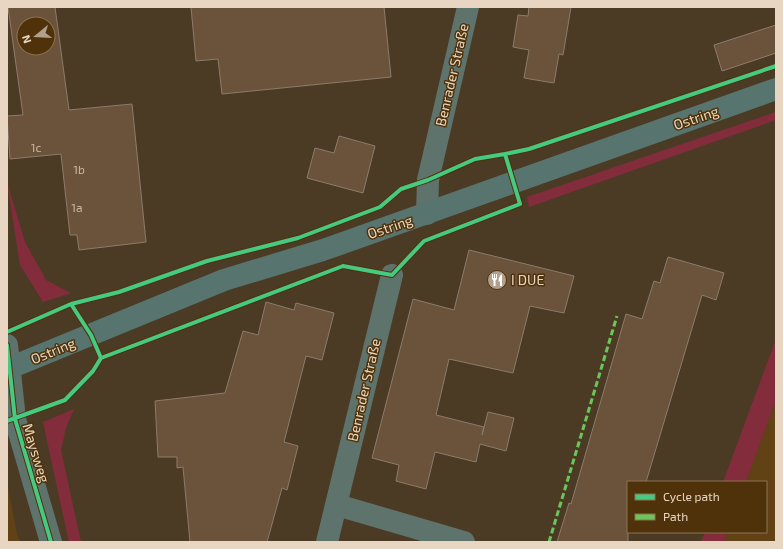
<svg xmlns="http://www.w3.org/2000/svg" width="783" height="549" font-family="'Exo 2',sans-serif">
	<rect width="100%" height="100%" fill="#4b3b25"/>
	<!-- built -->
	<path fill="#614215" d="M776 400V542H724L728 532H766V482H746Z
		M7 482 17 534 20 542H7Z"/>
	<!-- green -->
	<path fill="#832d3c" d="M776 112V120L529 207 527 197Z
		M7 182 25 242 46 280 71 293 43 302 20 265Z
		M776 339V400L746 482H723Z
		M74 409 66 428 61 450 81 542H69L68 538 43 422Z
		M705 532H728L724 542H701Z"/>
	<!-- building -->
	<path fill="#6a523b" stroke="#8c7c6c" fill-rule="evenodd" d="M8 7H55L69 110 132 104 146 242 79 250 77 235H70L61 154 10 159 7 116 23 115ZM24 24H48V48H24Z
		M191 7H384L391 77 222 94 218 59 196 61Z
		M529 7H571L563 55 559 54 554 83 524 78 529 50 513 47 518 15 528 16Z
		M776 25V53L722 71 714 45Z
		M339 136 375 146 363 193 307 178 315 148 334 153Z
		M469 250 574 276 564 313 530 306 513 373 449 359 436 415 484 427 482 435 488 412 514 418 506 451 480 444 476 462 435 452 426 489 396 481 399 465 372 458 413 299 454 310Z
		M668 257 724 273 716 300 702 295 646 482H628V542H557L569 503 571 504 626 314 642 319 654 281 660 283Z
		M266 302 294 310 296 303 334 313 322 360 306 356 284 442 298 446 287 490 282 488 267 542H190L183 467 177 468V457H158L155 401 225 393 243 331 258 335Z"/>
	<g fill="none" stroke-linecap="round" stroke-linejoin="round">
		<!-- minor -->
		<path stroke="#5f736d" stroke-width="22" d="M427 214 428 180 468 7
			M7 345 15 419 51 542
			M337 505 464 542
			M327 542 392 275"/>
		<!-- major -->
		<path stroke="#57746f" stroke-width="22" d="M7 369 224 280 323 250 776 89"/>
		<!-- quiet -->
		<path stroke="#6ac65a" stroke-width="3" stroke-dasharray="6 3" stroke-linecap="butt" d="M549 542 617 316"/>
		<defs>
			<path id="cycleway" d="M505 154 529 149 776 66
				M7 332 71 304 119 292 207 261 298 238 380 207 401 189 428 180 475 159 505 154 520 204 424 241 392 275 343 266 101 358
				M7 345 15 419 51 542
				M7 421 65 400 93 371 101 358 91 335 71 304"/>
		</defs>
		<!-- cycleway casing -->
		<use href="#cycleway" stroke="#4f3209" stroke-width="6"/>
		<!-- cycleway -->
		<use href="#cycleway" stroke="#46c982" stroke-width="4"/>
	</g>
	<!-- icons -->
	<defs>
		<symbol id="restaurant-disc" viewBox="-11 -11 22 22"><circle r="9.5" fill="#b1a08b" stroke="#4f3209"/><path d="M-5-6h1v4h1v-4h1v4h1v-4h1v5L-1.5 .5V6h-2V.5L-5-1ZM5-6V6H3V1.5H1.5Q1.5-4 5-6Z" fill="#fff"/></symbol>
	</defs>
	<g fill-rule="evenodd">
		<use href="#restaurant-disc" x="486" y="269" width="22" height="22"/>
	</g>
	<g text-anchor="middle" stroke-width="3" stroke-linejoin="round" paint-order="stroke">
		<!-- number labels -->
		<g font-size="12" fill="#c8b5a0">
			<text x="36" y="152">1c</text>
			<text x="79" y="174">1b</text>
			<text x="77" y="212">1a</text>
		</g>
		<!-- street labels -->
		<g font-size="14" fill="#e8d6c2" stroke="#4f3209">
			<text transform="translate(452 75) rotate(-77)" y="5">Benrader Straße</text>
			<text transform="translate(696 118) rotate(-19)" y="5">Ostring</text>
			<text transform="translate(390 227) rotate(-19)" y="5">Ostring</text>
			<text transform="translate(53 351) rotate(-22)" y="5">Ostring</text>
			<text transform="translate(364 390) rotate(-77)" y="5">Benrader Straße</text>
			<text transform="translate(36 453) rotate(73)" y="5">Maysweg</text>
		</g>
		<!-- poi labels -->
		<g font-size="14" fill="#e8d6c2" stroke="#4f3209" text-anchor="start">
			<text x="511" y="285">I DUE</text>
		</g>
	</g>
	<!-- border -->
	<rect width="783" height="549" fill="none" stroke="#e8d6c2" stroke-width="16"/>
	<!-- legend -->
	<rect x="627" y="481" width="140" height="52" fill="#4f3209" stroke="#8c7453"/>
	<rect x="635" y="494" width="20" height="6" fill="#46c982" stroke="#8c7453"/>
	<text x="663" y="501" font-size="12" fill="#e8d6c2">Cycle path</text>
	<rect x="635" y="514" width="20" height="6" fill="#6ac65a" stroke="#8c7453"/>
	<text x="663" y="521" font-size="12" fill="#e8d6c2">Path</text>
	<!-- north arrow -->
	<g transform="translate(36 36) rotate(252)"><circle r="19" fill="#4f3209" stroke="#8c7453"/>
	<path d="M0-3L7 15L0 10L-7 15Z" fill="#b1a08b"/>
	<text y="-6" font-size="11" font-weight="bold" text-anchor="middle" fill="#e8d6c2">N</text>
	</g>
</svg>
